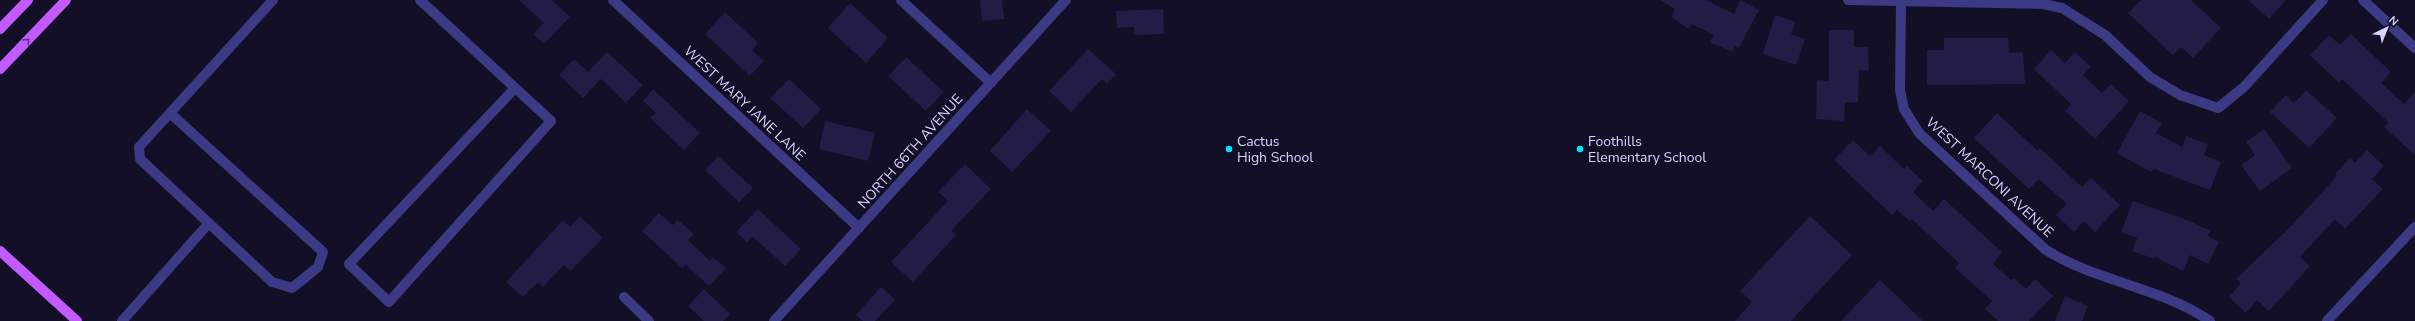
<svg xmlns="http://www.w3.org/2000/svg" width="2415" height="321" font-family="'Nunito Sans',sans-serif">
	<rect width="100%" height="100%" fill="#130f26"/>
	<!-- building -->
	<path fill="#241b47" d="M519 0H552L570 17 544 44 533 34 544 23Z
		M980 0H1002L1004 19 982 21Z
		M1660 0H1706L1734 14 1740 0 1759 10 1739 48 1735 46 1732 52 1710 42 1714 35 1692 24 1689 29 1671 17 1675 9Z
		M2141 0H2191L2221 28 2193 58 2181 47 2173 55 2128 13Z
		M2248 0H2286L2269 19Z
		M850 3 888 38 866 63 828 28Z
		M1163 9 1164 34 1134 35V27L1117 28 1116 11Z
		M725 12 758 43 752 50 764 61 750 76 705 34Z
		M1775 15 1796 22 1791 34 1805 39 1796 65 1763 54Z
		M1829 30H1854V47H1868L1869 70H1859L1858 103 1845 102 1844 121 1816 119 1817 80 1829 81Z
		M2351 34 2391 72 2381 83 2404 104 2415 92V155L2384 127 2388 122 2342 79 2339 83 2310 55 2329 35 2340 45Z
		M1944 38H2008L2009 53 2023 52 2025 84 1927 85V50H1944Z
		M1088 49 1116 74 1107 84 1102 79 1071 112 1049 91Z
		M2051 50 2065 63 2075 52 2091 67 2083 75 2102 93 2111 84 2129 101 2095 139 2065 111 2071 104 2034 69Z
		M607 52 643 85 626 103 601 79 583 98 559 75 574 59 588 72Z
		M906 57 944 92 926 111 888 76Z
		M789 79 821 109 803 128 770 98Z
		M653 89 700 133 684 150 650 118 656 113 643 101Z
		M2306 90 2337 118 2309 148 2270 112 2286 95 2294 103Z
		M1027 109 1051 131 1012 172 990 151Z
		M2140 111 2162 123 2156 133 2182 147 2186 136 2208 144 2204 155 2221 162 2210 190 2154 169 2151 172 2117 153Z
		M1997 113 2038 151 2040 148 2082 187 2091 178 2120 205 2095 232 2084 221 2074 232 2056 215 2067 204 2039 179 2029 189 1974 138Z
		M825 121 875 133 868 161 819 149Z
		M2264 129 2292 168 2260 191 2241 165 2255 155 2246 142Z
		M1853 140 1870 156 1880 146 1904 169 1907 166 1923 181 1913 192 1933 211 1944 199 2002 252 1993 264 2011 280 2014 278 2026 289 2035 279 2053 296 2029 321H1998L1985 309 1992 301 1955 268 1959 263 1912 219 1910 221 1897 210 1892 215 1834 160Z
		M2367 150 2384 166 2372 179 2383 189 2345 229 2335 219 2300 257 2310 266 2269 311 2257 300 2246 313 2229 297 2241 283 2236 279 2291 226 2337 176 2335 174 2350 158 2355 163Z
		M718 156 753 188 739 202 705 170Z
		M965 164 991 189 951 231 956 235 913 282 891 262 948 201 938 192Z
		M2133 201 2185 219 2210 231 2208 236 2219 242 2208 264 2190 255 2183 271 2155 257V259L2132 251 2137 238 2121 232Z
		M758 209 801 249 785 266 752 236 747 242 736 232Z
		M659 213 673 225 678 220 694 234 688 240 710 261 713 257 726 268 709 286 686 265 682 268 642 231Z
		M580 216 603 238 570 271 564 265 543 287 538 282 523 297 506 282 563 220 570 227Z
		M1810 216 1852 255 1791 321H1735L1752 302 1740 291Z
		M1880 280 1923 321H1841Z
		M881 287 895 300 875 321H863L856 315Z
		M704 289 730 314 723 321H704L688 306Z
		M2065 296 2088 306 2082 321H2055Z"/>
	<g fill="none" stroke-linecap="round" stroke-linejoin="round">
		<!-- minor -->
		<path stroke="#3d3a85" stroke-width="10" d="M420 0 551 121 389 302 349 264 515 88
			M613 0 859 228
			M901 0 991 83
			M1848 0 2043 4 2062 8 2105 35 2150 77 2180 95 2218 108 2244 87 2323 0
			M2363 0 2415 48
			M1901 3 1900 90 1904 109 1919 133 2046 250C2097 282 2160 287 2210 321
			M170 113 323 252 318 267 292 288 272 282 140 159 139 147 273 0
			M624 297 649 321
			M122 321 209 223
			M774 321 1066 0
			M2327 321 2415 227"/>
		<!-- major -->
		<path stroke="#c25bff" stroke-width="10" d="M0 29 28 0
			M0 69 66 0
			M0 251 77 321"/>
	</g>
	<!-- one-way arrows -->
	<defs><path id="oneway-chevron" d="M-2-3.5L2.5 0L-2 3.5" fill="none" stroke-width="1.6" stroke-linecap="round" stroke-linejoin="round"/></defs>
	<use stroke="#623188" href="#oneway-chevron" transform="translate(27 41) rotate(-46)"/>
	<!-- markers -->
	<g fill="#00e5ff" stroke="#130f26" stroke-width="1.5">
		<circle cx="1229" cy="149" r="4"/>
		<circle cx="1580" cy="149" r="4"/>
	</g>
	<g text-anchor="middle" stroke-width="3" stroke-linejoin="round" paint-order="stroke">
		<!-- street labels -->
		<g font-size="14" fill="#d9d4ff" stroke="#130f26">
			<text transform="translate(745 103) rotate(43)" y="5">WEST MARY JANE LANE</text>
			<text transform="translate(910 151) rotate(-48)" y="5">NORTH 66TH AVENUE</text>
			<text transform="translate(1990 177) rotate(43)" y="5">WEST MARCONI AVENUE</text>
		</g>
		<!-- poi labels -->
		<g font-size="14" fill="#d9d4ff" stroke="#130f26" text-anchor="start">
			<text x="1237" y="146">Cactus<tspan x="1237" dy="16">High School</tspan></text>
			<text x="1588" y="146">Foothills<tspan x="1588" dy="16">Elementary School</tspan></text>
		</g>
	</g>
	<!-- north arrow -->
	<g transform="translate(2387 28) rotate(43)" stroke="#130f26" stroke-width="3" paint-order="stroke">
	<path d="M0-3L7 15L0 10L-7 15Z" fill="#d9d4ff"/>
	<text y="-6" font-size="11" font-weight="bold" text-anchor="middle" fill="#d9d4ff">N</text>
	</g>
</svg>
